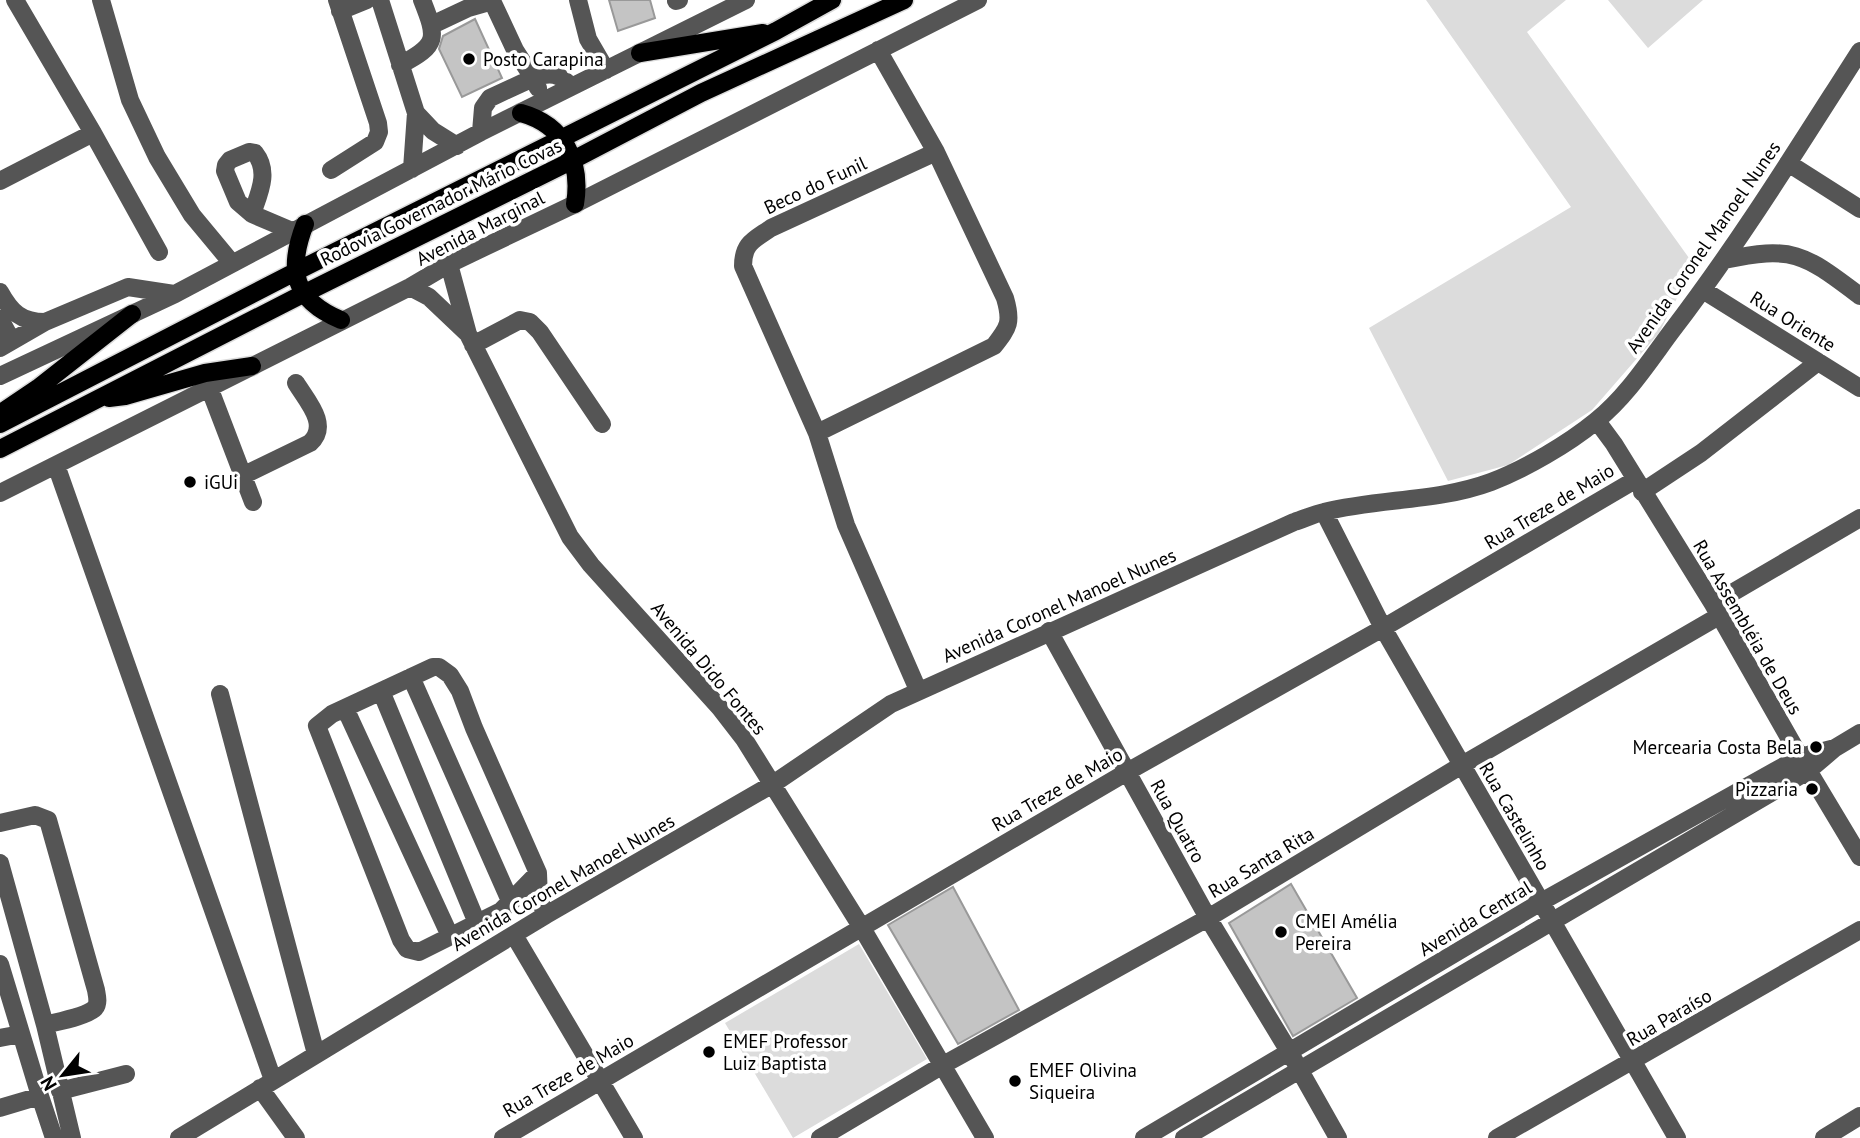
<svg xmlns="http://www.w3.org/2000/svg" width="1860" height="1138" font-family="'PT Sans',sans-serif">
	<rect width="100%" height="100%" fill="#fff"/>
	<!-- green -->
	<path fill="#dcdcdc" d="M1426 0H1566L1527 32 1694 265 1659 333 1592 410 1508 465 1448 481 1369 328 1571 207Z
		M1608 0H1703L1648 48Z
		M859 944 927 1059 793 1138 725 1023Z"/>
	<!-- building -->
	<path fill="#c4c4c4" stroke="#999" stroke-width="2" d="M609 0H650L655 18 618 31Z
		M475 19 502 78 462 97 439 49 443 36Z
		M1291 884 1357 998 1293 1036 1229 923Z
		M953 887 1019 1010 958 1044 888 925Z"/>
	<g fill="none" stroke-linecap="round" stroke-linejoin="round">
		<defs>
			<path id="major" d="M640 53 763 33
				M521 113C564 125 582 161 575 204
				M305 224C287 270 293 300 341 320
				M109 398 125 396 205 373 252 366
				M4 411 38 388 132 314
				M0 424 295 272 776 31 832 0
				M0 449 295 298 573 160 701 93 904 0"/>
		</defs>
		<!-- major casing -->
		<use href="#major" stroke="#dbdbdb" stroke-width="21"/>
		<!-- minor -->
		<path stroke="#555" stroke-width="18" d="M15 0 93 133 159 252
			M101 0 130 100 157 157 192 215 231 262
			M380 0 416 113 412 169
			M578 0 588 39 606 70
			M676 1 679 0
			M340 11 367 0
			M432 25 468 8 489 2 493 3 515 50 533 78C550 72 560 73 571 87
			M400 65C439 45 437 38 422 0
			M416 113 433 131 457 146
			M481 132 483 108 490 98 533 78 538 88
			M1788 163 1860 209
			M331 170 375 142 379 132 378 123 337 0
			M0 181 93 133
			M252 214C259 193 270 172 255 153L249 152 230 160 226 165 225 171 238 202 252 214 292 231
			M1724 260C1794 245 1804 254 1860 296
			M449 264 468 334 570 537 591 565 720 708 744 739 862 928 985 1138
			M410 287 429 297 468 334
			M1703 290 1860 388
			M0 292C11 312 21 322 45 322
			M0 319 12 341
			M473 345 520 320 530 322 540 332 602 424
			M0 348 45 322 128 287 174 294
			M0 376 175 294 481 132 746 0
			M209 387 253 502
			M1597 421 1614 444 1713 604 1800 757 1860 857
			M817 433 994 346C1009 327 1012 322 1005 298L936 152 878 50
			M56 465 273 1080
			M244 475 310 443C330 425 307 401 296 383
			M1642 492 1701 453 1818 362
			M0 493 410 287 449 264 575 204 978 0
			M1324 512 1383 628 1677 1138
			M1713 604 1860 518
			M1049 631 1208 918 1290 1053 1338 1138
			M411 677 511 903
			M918 690 846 525 817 433 743 266C743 243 754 240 771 228L936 152
			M381 691 477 923
			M220 694 316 1054
			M345 708 450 936
			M0 823 35 815 48 820 96 990C97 996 99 1003 95 1008 88 1016 56 1022 45 1025
			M0 863 45 1025 72 1138
			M538 873 501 911 419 952 407 949 401 940 317 726 332 714 433 667H439L450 675 460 691 474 728 538 873 539 899 546 915
			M514 935 634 1138
			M0 964 40 1096 0 1108
			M0 1038 21 1034
			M260 1088 296 1138
			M60 1091 126 1074
			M40 1096 54 1138
			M179 1138 546 915 773 784 891 704 1294 522C1304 519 1314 514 1324 512 1379 498 1437 502 1491 482 1525 469 1568 444 1596 421 1626 397 1648 363 1671 332 1740 242 1799 146 1860 51
			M503 1138 1127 772 1383 628 1635 480
			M820 1138 943 1065 1208 918 1462 765 1719 616
			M1144 1138 1541 902 1800 757 1835 748
			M1184 1138 1808 771 1835 748 1860 733
			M1497 1138 1860 930
			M1824 1138 1860 1116"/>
		<!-- major -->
		<use href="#major" stroke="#000" stroke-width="18"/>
	</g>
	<!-- markers -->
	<g fill="#000" stroke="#fff" stroke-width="2.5">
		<circle cx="469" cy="59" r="7"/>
		<circle cx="190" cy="482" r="7"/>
		<circle cx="1816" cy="747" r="7"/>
		<circle cx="1812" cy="789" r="7"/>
		<circle cx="1281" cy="932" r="7"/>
		<circle cx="709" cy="1052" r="7"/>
		<circle cx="1015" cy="1081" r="7"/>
	</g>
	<g text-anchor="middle" stroke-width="7" stroke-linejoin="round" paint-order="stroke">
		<!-- poi labels -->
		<g font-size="19" fill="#000" stroke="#fff" text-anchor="start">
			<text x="483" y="66">Posto Carapina</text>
			<text x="204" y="489">iGUi</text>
			<text x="1802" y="754" text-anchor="end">Mercearia Costa Bela</text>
			<text x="1798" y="796" text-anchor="end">Pizzaria</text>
			<text x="1295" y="928">CMEI Amélia<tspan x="1295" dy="22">Pereira</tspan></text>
			<text x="723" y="1048">EMEF Professor<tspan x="723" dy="22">Luiz Baptista</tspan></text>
			<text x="1029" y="1077">EMEF Olivina<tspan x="1029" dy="22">Siqueira</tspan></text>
		</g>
		<!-- street labels -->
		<g font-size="19" fill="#000" stroke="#fff">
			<text transform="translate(815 185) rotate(-25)" y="7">Beco do Funil</text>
			<text transform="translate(441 202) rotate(-26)" y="7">Rodovia Governador Mário Covas</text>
			<text transform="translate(480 228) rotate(-27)" y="7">Avenida Marginal</text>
			<text transform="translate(1703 247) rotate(-55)" y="7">Avenida Coronel Manoel Nunes</text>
			<text transform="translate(1793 321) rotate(32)" y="7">Rua Oriente</text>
			<text transform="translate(1549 506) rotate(-31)" y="7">Rua Treze de Maio</text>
			<text transform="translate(1059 605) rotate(-24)" y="7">Avenida Coronel Manoel Nunes</text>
			<text transform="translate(1748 627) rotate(60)" y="7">Rua Assembléia de Deus</text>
			<text transform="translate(709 668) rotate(50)" y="7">Avenida Dido Fontes</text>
			<text transform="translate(1057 789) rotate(-30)" y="7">Rua Treze de Maio</text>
			<text transform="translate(1515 816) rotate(60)" y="7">Rua Castelinho</text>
			<text transform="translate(1178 821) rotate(61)" y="7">Rua Quatro</text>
			<text transform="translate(1261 862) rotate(-31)" y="7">Rua Santa Rita</text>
			<text transform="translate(563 882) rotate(-30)" y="7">Avenida Coronel Manoel Nunes</text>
			<text transform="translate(1475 918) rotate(-31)" y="7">Avenida Central</text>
			<text transform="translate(1669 1017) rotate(-30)" y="7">Rua Paraíso</text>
			<text transform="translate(568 1075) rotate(-30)" y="7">Rua Treze de Maio</text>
		</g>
	</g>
	<!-- north arrow -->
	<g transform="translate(63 1075) rotate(240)" stroke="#ffffff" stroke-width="5" paint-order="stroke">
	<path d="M0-5L12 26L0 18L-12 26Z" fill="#000000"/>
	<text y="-10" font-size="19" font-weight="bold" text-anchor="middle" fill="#000000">N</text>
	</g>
</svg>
